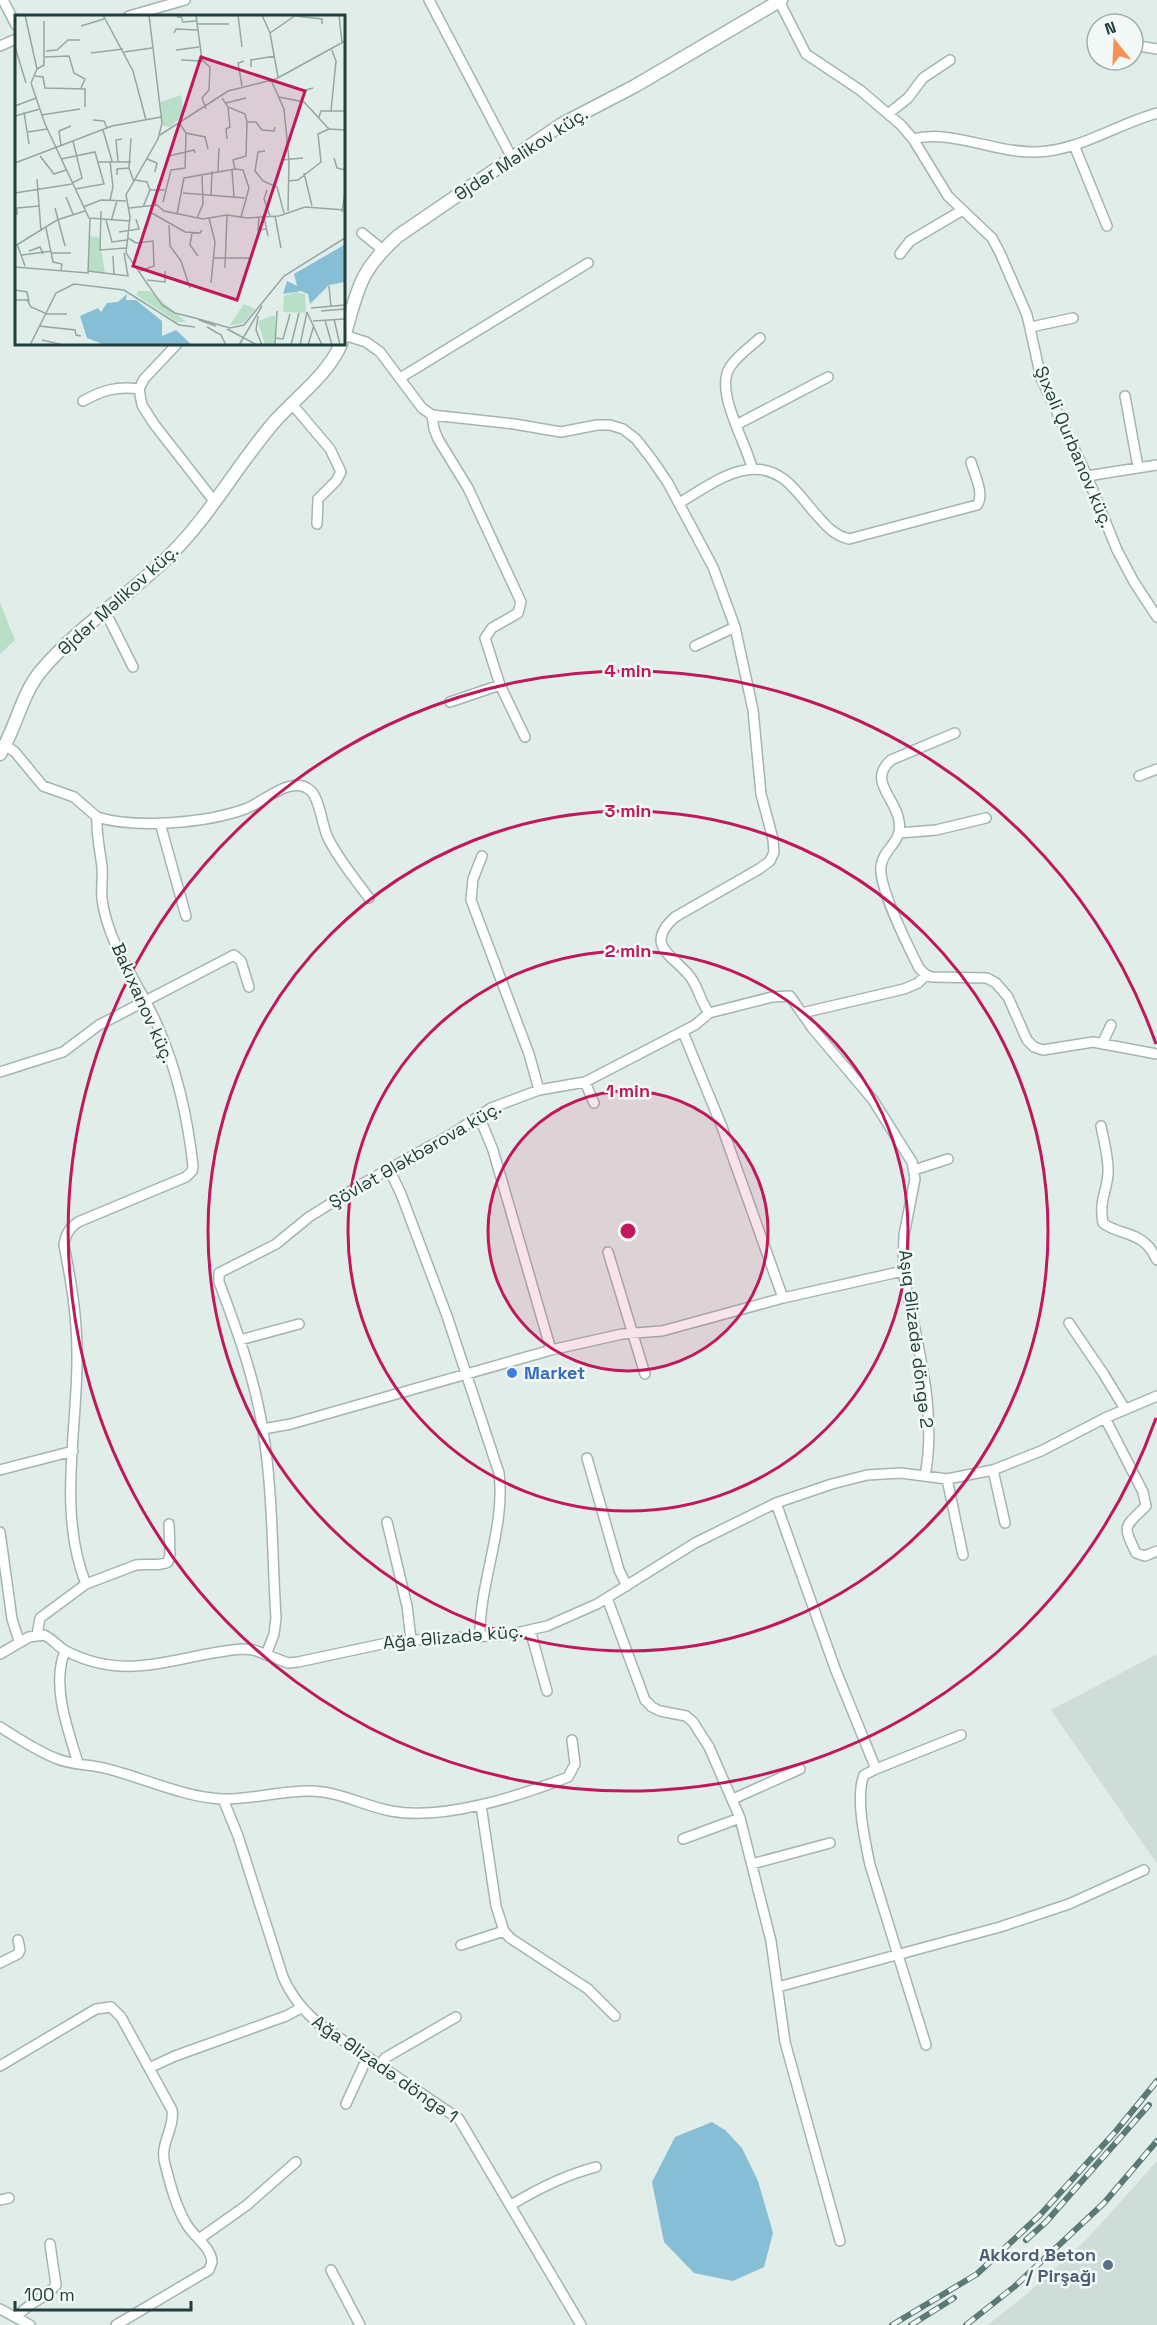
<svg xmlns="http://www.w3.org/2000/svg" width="1157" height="2325" font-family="'Space Grotesk',sans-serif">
	<rect width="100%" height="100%" fill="#e1ede9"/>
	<!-- built -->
	<path fill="#cfddd8" d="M1157 1654V1864L1051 1710Z
		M1157 2161V2325H988L1029 2292 1088 2238Z"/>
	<!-- green -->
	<path fill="#b9dfc8" d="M0 603 15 640 0 654Z"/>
	<!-- water -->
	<path fill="#86bfd5" d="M712 2122 725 2130 742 2148 758 2181 773 2233 764 2267 733 2281 694 2273 664 2242 652 2182 675 2137Z"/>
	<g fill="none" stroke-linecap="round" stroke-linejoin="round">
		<defs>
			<path id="minor" d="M3 0 16 25
				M429 0 512 158
				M779 1 806 54 860 90 901 125 913 139 948 196 992 238 1000 253 1027 315 1041 378 1087 476 1117 550 1134 582 1157 617
				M129 16 185 0
				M1133 45 1157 49
				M0 46 16 39
				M888 114 908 98 923 78 950 60
				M913 139C950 129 995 153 1035 152 1077 152 1117 124 1157 113
				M1074 145 1107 226
				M362 233 383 250
				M900 254 910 241 961 211
				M1031 327 1073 318
				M344 335 366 342 380 352 422 408 432 415 514 424 561 432 597 425H610L623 429 636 439 653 461 668 483 713 567 735 627 753 710 761 794 773 839 774 852 770 861 759 869 675 917C645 944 670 954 688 974 698 985 700 1001 709 1013
				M177 344 144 379 139 389 142 405 154 424 214 501
				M400 378 588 263
				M1125 396 1138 467
				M83 401C103 390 117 386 139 389
				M292 404 330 449 341 472 336 481 318 499 317 524
				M432 415 434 429 438 439 468 488 521 602 518 613 492 628 485 638 500 685 525 737
				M736 425 828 377
				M752 468C746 442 714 391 730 367 737 356 750 347 760 338
				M1087 476 1157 465
				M679 503C711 485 749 452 785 480 795 488 804 500 813 511 824 523 832 535 849 539L977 505C985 494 974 474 971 462
				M103 612 110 621 133 667
				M695 646 735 627
				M450 702 500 685
				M955 733 891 760C867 781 896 798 899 821 903 843 883 848 881 866 878 887 909 948 919 968L926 975 932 977 987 978 996 983 1008 997 1027 1040 1034 1047 1043 1050 1093 1042 1157 1054
				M5 745 15 752 43 786 74 797 97 817C96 834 100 850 102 867 103 877 101 888 102 899 108 946 141 986 159 1029 177 1071 188 1120 193 1166L192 1171 186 1177 78 1222C69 1229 66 1233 64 1245 71 1281 77 1316 77 1353 78 1429 57 1512 86 1584
				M1139 776 1157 769
				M97 817C136 829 206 823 245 809 263 803 292 773 311 791 320 800 322 826 328 838 339 860 355 879 369 898
				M160 823 186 916
				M899 833 936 830 986 818
				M482 856 473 879 471 900 529 1054 539 1090
				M709 1013 772 997 790 996 813 1029 873 1100 912 1162 915 1179 904 1235 903 1271C915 1337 938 1408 925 1476
				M802 1013 904 989 918 983 926 975
				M683 1032 722 1127 783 1298
				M1102 1044 1111 1025
				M0 1072 63 1052 99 1025 234 955 241 961 249 987
				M585 1082 594 1103
				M479 1116 493 1150 551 1350
				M1101 1126C1104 1142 1109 1158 1108 1174 1106 1195 1099 1200 1103 1223 1115 1233 1134 1232 1146 1244 1151 1248 1154 1255 1157 1260
				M389 1169 401 1194 447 1316 499 1473C506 1527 479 1582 480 1637
				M914 1170 948 1159
				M608 1252 645 1374
				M1069 1323 1103 1373 1125 1409
				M240 1340 299 1324
				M1105 1418 1143 1492 1146 1506C1124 1528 1122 1524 1136 1553L1145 1556 1157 1551
				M263 1429 291 1424 551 1350 622 1334 662 1331 783 1298 903 1271
				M587 1458 619 1570 627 1586
				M0 1470 73 1451
				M993 1470 1005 1523
				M947 1479 963 1555
				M776 1503 836 1671 876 1769 864 1775C855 1797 865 1841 870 1865L926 2045
				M387 1522 407 1606 411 1639
				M0 1532 12 1619 19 1641
				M607 1598 645 1700 652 1707 660 1711 686 1716 693 1722 709 1747 740 1818 771 1941 785 2042 840 2241
				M530 1630 547 1691
				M37 1635 40 1618 86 1584 136 1565C146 1563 159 1567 168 1562L170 1554 169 1524
				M65 1651C51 1685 68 1730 78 1763
				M0 1654 29 1637 44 1635C53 1639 58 1647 66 1651 130 1684 178 1654 242 1649L254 1650 288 1663 298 1662 396 1641 507 1635 547 1626 597 1604 695 1543 776 1503 832 1484 867 1475 901 1473 947 1479 993 1470 1041 1451 1105 1418 1157 1396
				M266 1655 274 1634 276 1618C272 1556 273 1491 263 1431 255 1379 237 1330 219 1282V1273L276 1244 309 1217 362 1184 452 1134 491 1108 539 1090 585 1082 695 1025 709 1013
				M0 1727C18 1738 35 1750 55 1758 70 1765 88 1764 104 1768 142 1777 182 1797 222 1799 252 1800 282 1790 312 1791 341 1792 364 1806 391 1811 442 1821 520 1796 568 1777L575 1764 572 1740
				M876 1769 961 1735
				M223 1799 238 1836 283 1977C292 1997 303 2010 319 2024L459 2119 581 2325
				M733 1799 800 1769
				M481 1805 496 1906 504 1931 510 1938 588 1989 615 2016
				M683 1839 740 1818
				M752 1864 830 1843
				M461 1945 504 1931
				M0 1963 18 1954 20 1950 18 1940
				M778 1987 1000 1927 1069 1904 1144 1870
				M380 2065 385 2058 456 2017
				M0 2066 96 2009 111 2007 121 2017 172 2110C175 2129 159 2144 165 2164 170 2184 176 2207 187 2225 195 2238 211 2247 212 2262L209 2270 116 2325
				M149 2068 175 2056 286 2016 301 2008
				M346 2104 367 2058
				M0 2200 9 2198
				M511 2205C539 2188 565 2175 596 2167
				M199 2239 247 2205 296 2162
				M331 2270 360 2325
				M0 2309 30 2325
				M17 2317C28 2302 46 2299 56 2285L50 2244"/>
			<path id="tertiary" d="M344 337C358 290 358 272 398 236L562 124 635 86 781 0
				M0 754C16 728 21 696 40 672 78 626 131 595 172 553 212 513 239 462 276 420 298 396 328 374 341 344"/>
		</defs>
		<!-- minor casing -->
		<use href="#minor" stroke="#a4b5b1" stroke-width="12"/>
		<!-- tertiary casing -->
		<use href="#tertiary" stroke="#a4b5b1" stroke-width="15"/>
		<!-- minor -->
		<use href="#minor" stroke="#fff" stroke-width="9"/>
		<!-- tertiary -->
		<use href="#tertiary" stroke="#fff" stroke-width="12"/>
		<defs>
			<path id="rail" d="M1026 2240 1046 2222 1149 2105
				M892 2325 977 2274 1040 2215 1116 2131 1157 2081
				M911 2325 954 2298
				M966 2325 1014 2287 1104 2203 1157 2141"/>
		</defs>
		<!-- rail casing -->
		<use href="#rail" stroke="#5b7a76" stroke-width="6"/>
		<!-- rail -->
		<use href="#rail" stroke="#f2f9f6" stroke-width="4" stroke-dasharray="11" stroke-linecap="butt"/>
	</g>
	<!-- distance rings -->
	<circle cx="628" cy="1231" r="140" fill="#c2185b" fill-opacity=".12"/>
	<g fill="none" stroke="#c2185b" stroke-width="3">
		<circle cx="628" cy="1231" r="140"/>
		<circle cx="628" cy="1231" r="280"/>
		<circle cx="628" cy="1231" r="420"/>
		<path d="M1156 1418A560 560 0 1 1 1156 1044"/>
	</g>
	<!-- markers -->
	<circle fill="#3f7fe0" stroke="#f2f9f6" stroke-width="2" cx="512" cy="1373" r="6"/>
	<circle fill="#5c6f8a" stroke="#f2f9f6" stroke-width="2" cx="1108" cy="2265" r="6"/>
	<g text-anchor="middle" stroke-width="5" stroke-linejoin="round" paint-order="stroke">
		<!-- street labels -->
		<g font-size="18" fill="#213f3a" stroke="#f2f9f6">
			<text transform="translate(521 154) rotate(-33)" y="6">Əjdər Məlikov küç.</text>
			<text transform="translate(1074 447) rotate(67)" y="6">Şıxəli Qurbanov küç.</text>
			<text transform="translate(118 600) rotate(-42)" y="6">Əjdər Məlikov küç.</text>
			<text transform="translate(143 1003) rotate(66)" y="6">Bakıxanov küç.</text>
			<text transform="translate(415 1155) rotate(-30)" y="6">Şövlət Ələkbərova küç.</text>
			<text transform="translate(916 1339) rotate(83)" y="6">Aşıq Əlizadə döngə 2</text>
			<text transform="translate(453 1637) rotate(-5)" y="6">Ağa Əlizadə küç.</text>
			<text transform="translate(385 2069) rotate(35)" y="6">Ağa Əlizadə döngə 1</text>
		</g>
		<!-- shop labels -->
		<g font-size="18" font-weight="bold" fill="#366cbe" stroke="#f2f9f6" text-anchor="start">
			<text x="524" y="1379">Market</text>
		</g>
		<!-- service labels -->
		<g font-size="18" font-weight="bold" fill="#4e5e75" stroke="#f2f9f6" text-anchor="end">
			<text x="1096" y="2261">Akkord Beton<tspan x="1096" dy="21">/ Pirşağı</tspan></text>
		</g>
	</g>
	<!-- overview -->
	<g transform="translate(15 15)">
		<rect width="330" height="330" fill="#e1ede9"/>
		<path d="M166 80 169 100 155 112 148 111 145 87ZM74 221 84 222 90 258 74 256ZM123 276H135L171 307H162L121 280ZM281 277 290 279 291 298 268 297 269 281ZM229 289 240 294 229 308 214 311ZM260 300V330H250L243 306Z" fill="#b9dfc8"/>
		<path d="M329 230 330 267 314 270 295 289 293 279 286 276 268 279 272 266 282 271 279 259ZM112 279 111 285H121L147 306V321L161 315 177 330H90L72 323 65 301 83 293 86 297 92 288 103 287Z" fill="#86bfd5"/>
		<path fill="none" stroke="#94a7a3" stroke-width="1.5" d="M10 0 22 54 16 68M88 0 118 56 131 105M134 0 147 108 143 124 111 180 115 202 111 238 147 290 160 298 180 303M181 0 187 45 195 52 194 75 187 83 191 94M223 0 227 32M247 0 255 18M324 0 327 28M281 1 307 4V9M162 2H166L168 7 181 6M182 9H214M66 11 89 4M159 18 161 14 183 15M0 32 11 68M161 35 184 32M31 36 42 35 53 25H65M109 37 137 33M76 38 108 34M30 42 54 41 59 58 70 64 66 73M166 45 187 46M236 52V45L260 41M22 54 29 50V6M20 61 28 62 30 73 70 74V92M263 62 255 18 281 0M256 65 269 94 274 145 273 196M16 68 30 109 74 203 115 206M227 71 223 48 229 46M264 82 289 87 314 114 330 115M207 83 213 92 230 99 232 107 231 141 218 145 220 154M287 86 291 75 298 73M211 88 231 83M0 91 21 83M316 96 321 46 316 33M9 97 14 129M26 100 65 94M0 101 25 94M304 102 306 96H330M78 105 89 106 92 113M232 107H241L247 115 259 116 260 112M88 115 97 146M13 117 32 114M171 118 190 122 193 134M145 120 213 76 261 64 330 26M116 123 114 153 119 167M212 124 211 114 215 112 213 92M46 130 44 116 56 111M250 136 243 137 240 156 248 166 262 172 269 198M25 141 39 159 51 155M154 141 179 135 180 138M319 143 322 153 330 155M46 144 80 137 89 169 60 174M132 144 142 148 140 157M266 145 288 143M95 146 98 172 95 185M103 146 101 125 107 124M82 147H116M0 148 97 111 146 102M217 155 219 182M203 156 204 133M289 158 297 191M102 160V154L114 153M22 164 26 216M120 165 132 167 135 175M274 166 283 165 306 147 303 119 314 114M57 168 67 163 58 126M252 175 249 184 255 201M0 178 57 169M168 178 230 183M196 180 197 156M51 182 58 199M148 187 156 155 170 153 171 118 165 109M140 190 143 170M68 192 86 185 111 186M128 192 135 175H150M40 193 50 231M114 193 142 190 149 196 188 204 212 200 232 203 264 201 290 192 330 195M86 196 85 235 111 233M135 197 170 217 185 218 187 215M327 197 330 177M162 199 169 163 220 154 228 155 234 173 226 202M2 200V193L25 191M260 201 266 233M244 202 243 215 251 214M249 202 253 221M182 203 188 189 187 159M194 203 200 227 196 268M91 205 97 227 112 225M96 206 102 186M154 210 155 231 166 246 175 273M31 213 38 247 47 249 46 255M104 217 124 214 121 204M177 218 175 230 183 241M113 223 121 228 138 226 139 251 125 256M2 229 10 251M0 231 42 205 70 196M14 236 25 232 28 239M37 238H56M7 240 37 236M98 241 99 260M198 243H234M0 252 73 258 75 204M210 253 212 200M73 256 113 261 109 238M132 265 150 267V256M314 271 316 292M0 275 12 277 14 287M0 285H12L16 292 32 299H52M296 293 330 290M306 296 330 294M292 297 307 330M243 301 241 315 247 330M180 303 215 313 229 310 269 261 330 223M319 304 325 330M184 305 201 311M310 305 317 330M298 306 330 304M24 311 60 315 61 320 66 321M192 312 206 320 211 330M212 314 242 330M260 323 268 324 275 299M27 325 48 330M15 330 41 278 59 269 109 275 164 310 180 312M224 330 247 291M260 330 262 296M276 330 284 298M285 330 292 297M293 330 299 310"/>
		<path fill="#c2185b" fill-opacity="0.15" stroke="#c2185b" stroke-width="3" d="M186 42 290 76 222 285 118 251Z"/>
		<rect width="330" height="330" fill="none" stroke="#213f3a" stroke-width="3"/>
	</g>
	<circle cx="628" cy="1231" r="9" fill="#c2185b" stroke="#f2f9f6" stroke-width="3"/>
	<g font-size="18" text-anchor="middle" font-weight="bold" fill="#c2185b" stroke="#f2f9f6" stroke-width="5" stroke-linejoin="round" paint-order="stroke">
		<text x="628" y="677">4 min</text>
		<text x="628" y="817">3 min</text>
		<text x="628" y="957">2 min</text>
		<text x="628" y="1097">1 min</text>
	</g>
	<!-- north arrow -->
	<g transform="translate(1115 42) rotate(342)"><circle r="28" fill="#f2f9f6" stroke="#9eafab" stroke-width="1.5"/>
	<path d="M0-4.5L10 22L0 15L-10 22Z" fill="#f99153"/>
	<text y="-9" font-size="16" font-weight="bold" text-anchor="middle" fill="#213f3a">N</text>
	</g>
	<!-- scale -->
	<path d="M15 2301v9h176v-9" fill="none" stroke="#213f3a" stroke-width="3"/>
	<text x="24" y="2301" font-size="18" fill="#213f3a" stroke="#f2f9f6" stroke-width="4.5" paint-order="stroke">100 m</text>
</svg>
